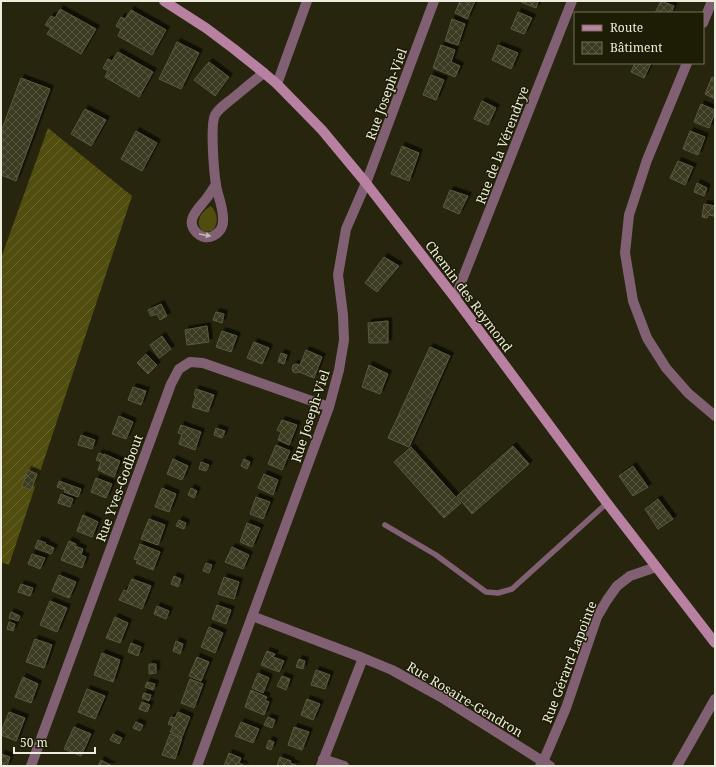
<svg xmlns="http://www.w3.org/2000/svg" width="716" height="767" font-family="'Noto Serif',serif">
	<defs>
		<pattern id="garden-furrows" width="10" height="10" patternUnits="userSpaceOnUse"><rect width="10" height="10" fill="#514d0f"/><path d="M-1 1l2-2M0 10L10 0M9 11l2-2" fill="none" stroke="#6a6732"/></pattern>
		<pattern id="building-cross-hatch" width="8" height="8" patternUnits="userSpaceOnUse"><rect width="8" height="8" fill="#3b3a21"/><path d="M0 0l8 8M0 8l8-8" fill="none" stroke="#585741"/></pattern>
		<filter id="shadow"><feDropShadow dx="3.5" dy="-3.5" stdDeviation="0" flood-color="#0009"/></filter>
	</defs>
	<rect width="100%" height="100%" fill="#27250d"/>
	<!-- grass -->
	<path fill="#514d0f" d="M211 206C218 213 219 224 212 231L204 232C193 224 201 211 211 206Z"/>
	<!-- garden -->
	<path fill="url(#garden-furrows)" d="M48 128 132 196 9 565 1 562V258Z"/>
	<!-- building -->
	<path fill="url(#building-cross-hatch)" stroke="#5a593f" filter="url(#shadow)" d="M460 1H475L467 19 455 13Z
		M521 1H538L536 8 521 2Z
		M661 1 674 6 671 13H655Z
		M60 9 96 29 81 54 47 34 51 28 45 25 51 16 55 18Z
		M131 10 166 30 152 55 118 36 121 29 116 26 121 17 125 19Z
		M518 12 532 18 524 34 511 29Z
		M452 19 465 24 458 45 445 41Z
		M177 42 199 53 181 89 159 79Z
		M441 45 455 50 451 62 460 66 455 77 433 68Z
		M498 45 518 53 511 69 492 60Z
		M118 52 153 72 139 97 105 77 108 71 103 68 108 59 112 61Z
		M209 62 229 77 215 96 194 80Z
		M635 63H651L644 78 631 72Z
		M431 75 444 80 436 100 423 95Z
		M712 77 715 78V99L705 94Z
		M21 78 50 89 16 181 1 175V132Z
		M482 101 496 108 488 125 474 119Z
		M701 104 715 110V112L709 128 694 122Z
		M85 109 106 120 91 146 71 134Z
		M136 131 157 143 142 171 121 159Z
		M690 131 705 137 698 155 683 149Z
		M402 146 419 153 409 181 391 174Z
		M678 161 693 167 685 185 670 178Z
		M697 183 707 188 704 196 694 192Z
		M450 190 468 196 459 214 443 207Z
		M704 204 715 206 714 216 708 215 707 218 702 217Z
		M384 257 399 266 377 292 365 283Z
		M161 304 167 316 160 320 157 314 151 316 148 310Z
		M216 312 224 314 222 323 213 320Z
		M388 321V343H369L368 323Z
		M207 326 209 342 187 345 185 330Z
		M222 331 237 336 231 352 216 347Z
		M162 336 171 349 159 358 150 345Z
		M254 342 269 348 262 364 247 358Z
		M430 347 450 356 409 447 388 438Z
		M306 350 322 357 314 378 299 372 296 373 293 372 292 369 293 365 296 364 300 365Z
		M281 353 287 355 284 364 278 362Z
		M146 354 157 365 148 374 137 363Z
		M369 365 388 374 380 394 362 387Z
		M133 387 146 391 141 405 128 400Z
		M196 389 214 395 208 412 192 407 196 396 194 395Z
		M119 416 133 422 126 439 112 434Z
		M282 420 297 425 289 445 278 440 281 432 277 430Z
		M181 425 201 432 195 450 179 444 182 434 178 433Z
		M216 428 225 431 222 438 214 435Z
		M81 435 95 440 92 449 78 445Z
		M276 445 290 451 282 470 268 464Z
		M513 446 529 464 472 514 457 496Z
		M411 447 461 503 444 518 394 462Z
		M99 453 104 455V454L120 461 114 477 98 470 101 462 96 460Z
		M173 459 188 466 182 480 167 474Z
		M244 459 250 462 247 469 241 466Z
		M201 462 209 465 206 471 199 469Z
		M633 466 648 487 633 496 619 476Z
		M28 470 37 474 31 490 22 486Z
		M264 474 278 480 273 495 258 488Z
		M96 478 112 484 106 498 91 492Z
		M59 481 81 489 78 497 64 492 65 490 57 487Z
		M162 488 176 494 169 512 155 507Z
		M191 488 197 491 194 498 188 495Z
		M61 494 73 499 70 507 58 503Z
		M256 497 270 502 263 519 250 514Z
		M658 499 673 519 658 529 645 509Z
		M83 515 98 522 92 537 77 531Z
		M149 519 165 525 158 545 141 539Z
		M179 520 186 523 184 529 176 526Z
		M247 523 260 528 252 547 240 542Z
		M38 540 46 543 45 544 54 548 51 554 35 548Z
		M69 541 76 544 75 546 83 549 81 555 86 557 82 568 61 560Z
		M140 544 160 552 153 570 136 563 138 560 134 559Z
		M232 547 249 555 243 569 225 562Z
		M32 554 45 558 40 569 28 564Z
		M206 563 212 565 209 573 203 571Z
		M59 575 76 582 69 598 52 591Z
		M174 576 181 579 178 587 171 584Z
		M224 577 239 582 234 599 218 594Z
		M132 579 151 586 142 609 119 600 124 590 127 591Z
		M21 584 33 588 30 596 18 592Z
		M50 601 67 608 57 632 40 625Z
		M217 605 231 610 226 624 212 619Z
		M157 606 169 611 166 619 154 614Z
		M11 612 20 616 18 621 9 618Z
		M115 617 128 623 120 643 106 638Z
		M9 622 15 624 13 631 7 629Z
		M209 627 223 633 215 653 201 647Z
		M35 639 52 645 44 668 26 662Z
		M176 641 183 644 180 654 173 651Z
		M131 643 141 647 138 656 128 652Z
		M267 651 275 654 273 657 284 661 279 672 261 665Z
		M102 653 120 660 113 682 94 675Z
		M197 657 209 662 201 681 189 676Z
		M299 659 305 661 303 669 296 667Z
		M149 664H156V673L149 674Z
		M316 670 330 675 325 689 311 685Z
		M258 673 269 678 263 693 252 688Z
		M282 676 290 679 286 690 277 686Z
		M23 677 38 684 31 703 15 697Z
		M190 679 203 684 194 708 181 703Z
		M147 682 155 684 153 690 145 687Z
		M87 689 105 696 95 719 78 712Z
		M251 690 267 697 265 700 269 702 264 715 245 707Z
		M144 693 151 695 149 701 142 698Z
		M307 699 320 704 313 720 301 715Z
		M142 702 150 705 147 712 139 709Z
		M9 712 25 718 16 741 1 735V732Z
		M178 712 190 717 182 737 170 732 173 726 168 724 171 717 175 718Z
		M268 717 275 720 272 728 264 725Z
		M136 722 143 725 140 731 133 728Z
		M241 722 259 729 253 743 235 736Z
		M74 727 91 734 81 756 64 749Z
		M294 727 309 732 302 750 288 745Z
		M113 734 122 738 119 744 110 740Z
		M170 734 182 738 175 759 162 755Z
		M269 740 274 742 271 750 266 748Z
		M229 753 241 758 239 763 245 766H224Z
		M1 754 10 757 7 766H1Z
		M280 757 291 761 290 763 296 765 295 766H277Z
		M101 760 112 766H98Z"/>
	<g fill="none" stroke-linecap="round" stroke-linejoin="round">
		<!-- lane -->
		<path stroke="#826074" stroke-width="5.5" d="M385 525 436 555 486 592 498 593 512 589 607 503"/>
		<!-- street -->
		<path stroke="#826074" stroke-width="10" d="M703 23 712 1
			M687 63 647 160 629 215 625 253 633 301 647 338 666 368 688 393 715 416
			M277 84 307 1
			M216 184C213 189 210 194 206 199 198 209 184 221 197 233 207 243 223 234 223 221 224 209 218 197 216 185 214 172 210 125 215 115 219 108 227 103 233 98 243 90 253 81 264 73
			M455 298 572 1
			M252 616 363 658 392 670 441 697 550 766
			M323 759 344 766
			M31 766 171 384 179 369 190 362 203 363 329 407
			M197 766 329 407 339 370 344 340 343 315 338 275 346 229 366 183 434 1
			M321 766 363 658
			M540 766 543 762 566 708 597 617 607 600 617 586 630 576 656 567
			M677 766 715 699"/>
		<!-- secondary -->
		<path stroke="#b881a2" stroke-width="10" d="M164 1 206 28 234 49 264 73 277 84 322 130 366 183 455 298 607 503 715 643"/>
	</g>
	<!-- one-way arrows -->
	<defs><path id="oneway-solid" d="M-6-.8H1V-3.2L6.5 0L1 3.2V.8H-6Z"/></defs>
	<use fill="#c2b5b4" href="#oneway-solid" transform="translate(205 235) rotate(10)"/>
	<g text-anchor="middle" stroke-width="3" stroke-linejoin="round" paint-order="stroke">
		<!-- street labels -->
		<g font-size="13" fill="#ededde" stroke="#1d1c04">
			<text transform="translate(386 94) rotate(-70)" y="5">Rue Joseph-Viel</text>
			<text transform="translate(502 145) rotate(-69)" y="5">Rue de la Vérendrye</text>
			<text transform="translate(469 296) rotate(53)" y="5">Chemin des Raymond</text>
			<text transform="translate(310 416) rotate(-72)" y="5">Rue Joseph-Viel</text>
			<text transform="translate(119 488) rotate(-70)" y="5">Rue Yves-Godbout</text>
			<text transform="translate(569 662) rotate(-69)" y="5">Rue Gérard-Lapointe</text>
			<text transform="translate(465 699) rotate(31)" y="5">Rue Rosaire-Gendron</text>
		</g>
	</g>
	<!-- border -->
	<rect width="716" height="767" fill="none" stroke="#ededde" stroke-width="4"/>
	<!-- legend -->
	<rect x="574" y="12" width="130" height="52" fill="#1d1c04" stroke="#70705b"/>
	<rect x="582" y="25" width="20" height="6" fill="#b881a2" stroke="#70705b"/>
	<text x="610" y="32" font-size="12" fill="#ededde">Route</text>
	<rect x="582" y="42" width="20" height="12" fill="url(#building-cross-hatch)" stroke="#70705b"/>
	<text x="610" y="52" font-size="12" fill="#ededde">Bâtiment</text>
	<!-- scale -->
	<path d="M14 747v6h81v-6" fill="none" stroke="#ededde" stroke-width="2"/>
	<text x="20" y="747" font-size="12" fill="#ededde" stroke="#1d1c04" stroke-width="3" paint-order="stroke">50 m</text>
</svg>
